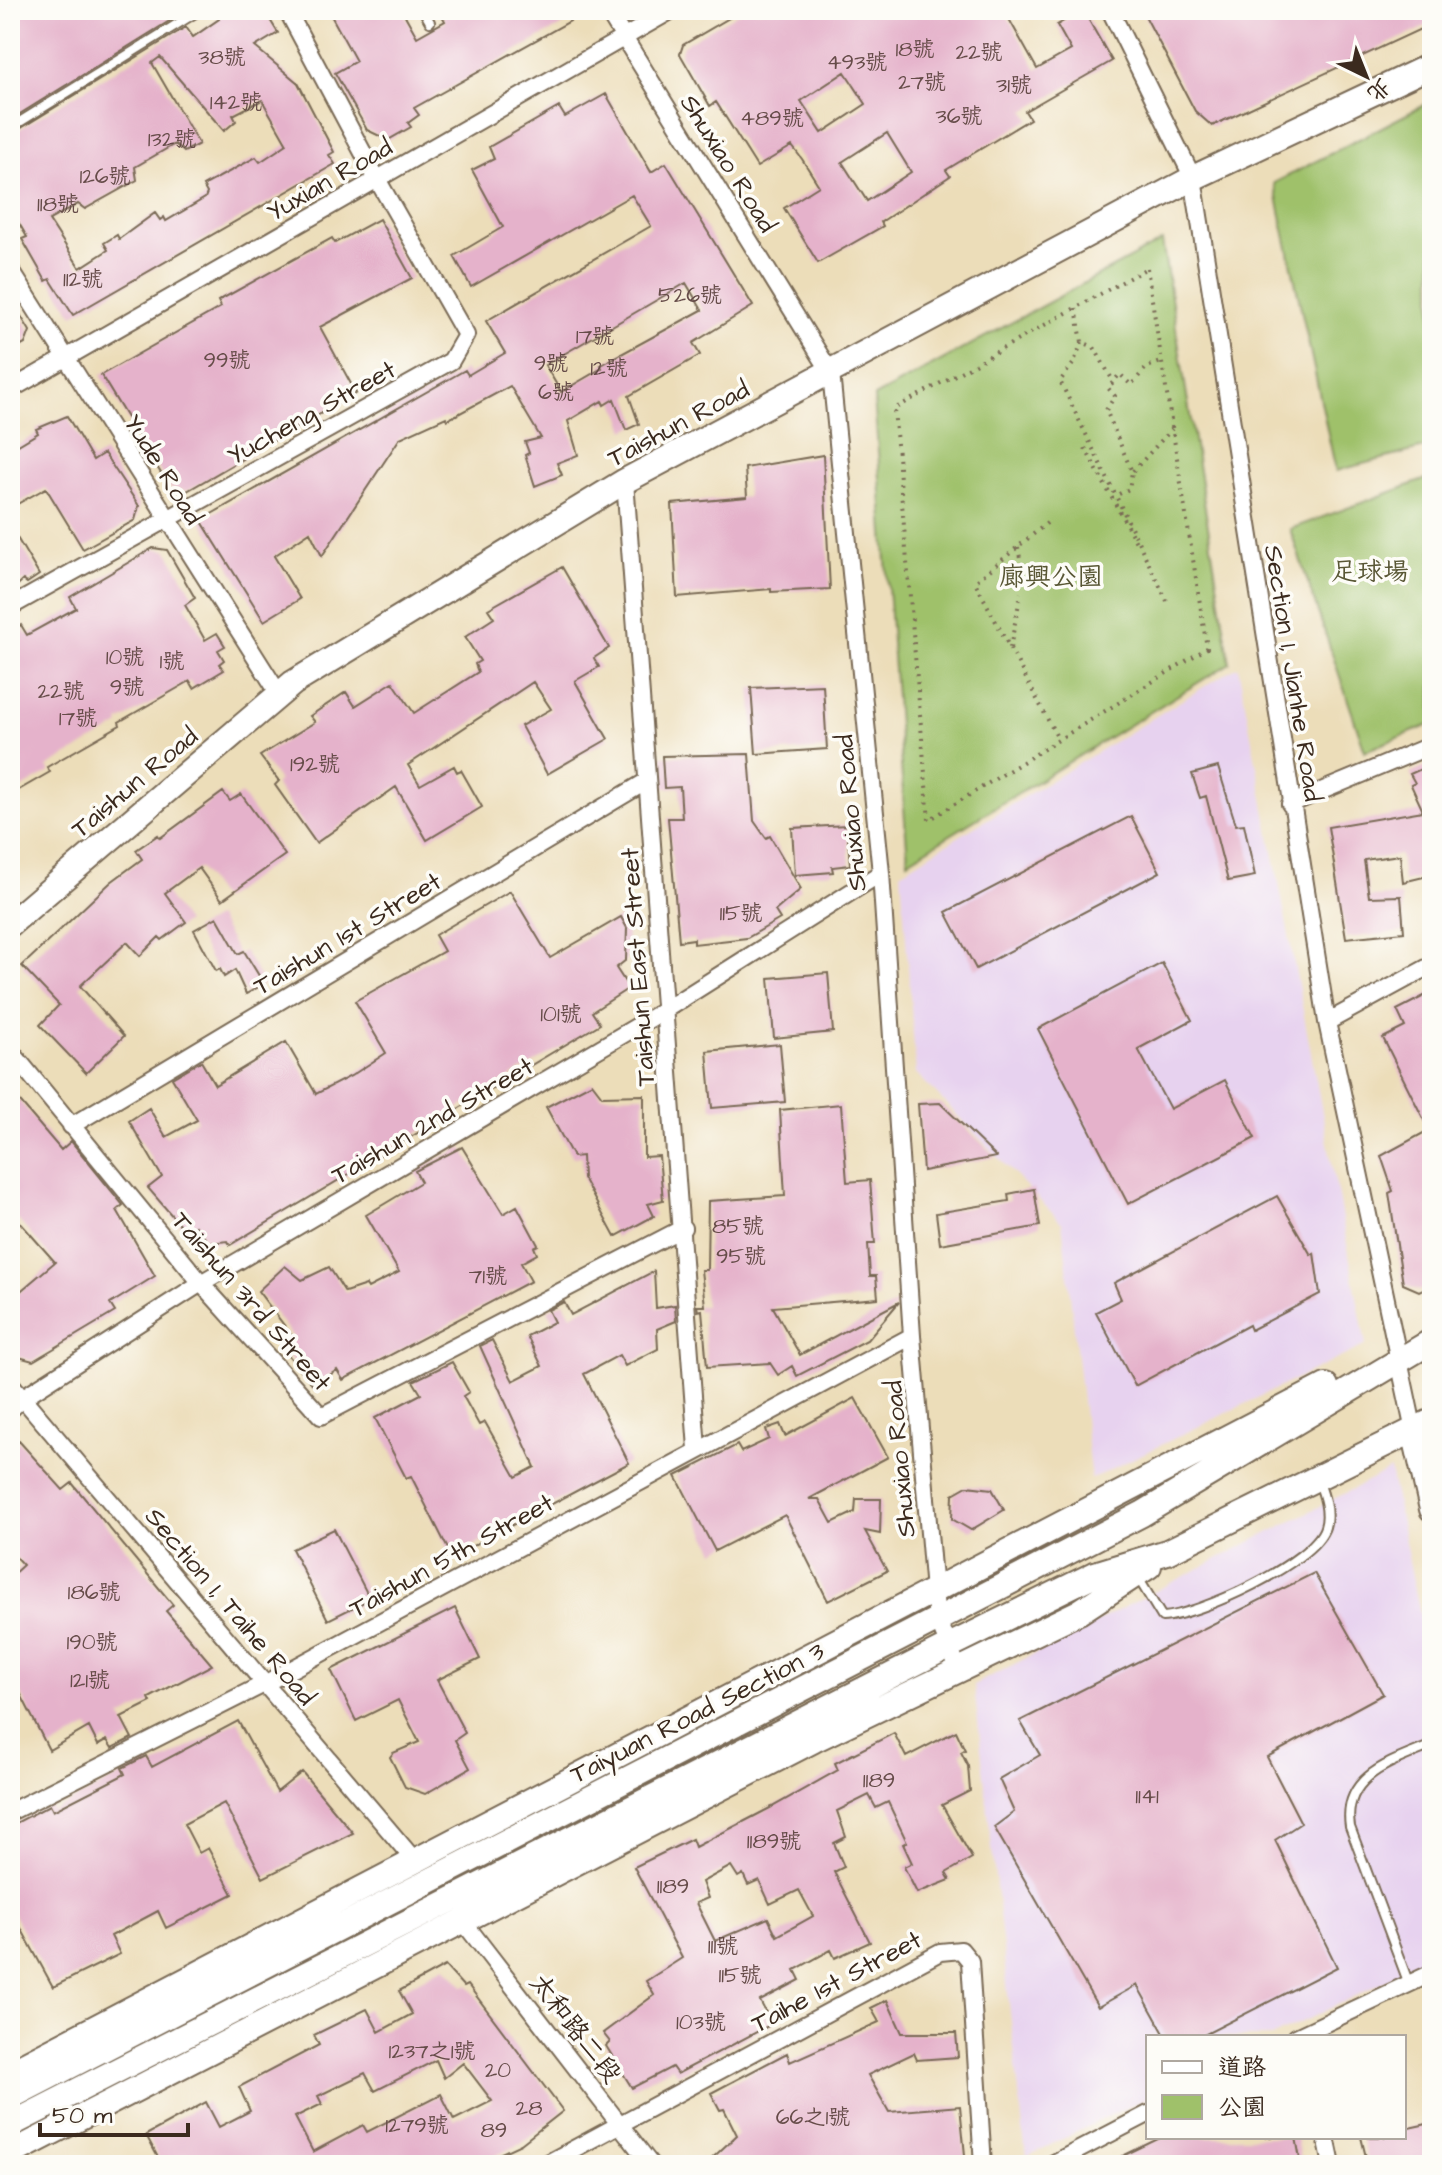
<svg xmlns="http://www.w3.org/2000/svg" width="1442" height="2175" font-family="'Architects Daughter','LXGW WenKai TC',sans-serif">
	<rect width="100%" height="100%" fill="#fdfcf7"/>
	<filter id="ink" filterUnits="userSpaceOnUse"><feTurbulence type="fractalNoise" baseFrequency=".0125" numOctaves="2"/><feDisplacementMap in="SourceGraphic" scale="16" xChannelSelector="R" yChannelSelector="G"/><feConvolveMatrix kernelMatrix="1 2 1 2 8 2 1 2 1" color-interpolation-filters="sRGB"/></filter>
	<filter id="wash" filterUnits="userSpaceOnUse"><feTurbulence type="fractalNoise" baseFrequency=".006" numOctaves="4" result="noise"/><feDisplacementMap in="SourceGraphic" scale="32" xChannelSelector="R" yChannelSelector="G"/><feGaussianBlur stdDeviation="1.8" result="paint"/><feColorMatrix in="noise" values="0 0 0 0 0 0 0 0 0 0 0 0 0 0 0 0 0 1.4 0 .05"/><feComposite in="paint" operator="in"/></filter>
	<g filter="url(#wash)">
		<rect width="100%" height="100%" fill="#ecddb9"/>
		<!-- built -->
		<path fill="#e7d2ef" d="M1238 666 1366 1345 1091 1479 1062 1223 916 1073 901 872Z
			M1390 1470 1432 1671V1959L1271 2037H1148V2097L1026 2157 974 1685Z"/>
		<!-- green -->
		<path fill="#9fc16a" stroke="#6d7644" stroke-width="2" d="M1432 101V446L1336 471 1274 183Z
			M1162 241 1230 663 908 861 874 397Z
			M1432 477V724L1365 751 1290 529Z"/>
		<g id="blocks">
			<!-- building -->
			<path fill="#e5b2cb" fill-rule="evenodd" d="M10 10H176L179 15 10 120Z
				M216 10H264L278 33 255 47 298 83 334 152 329 155 335 164 73 315 50 279 46 281 22 239 27 237 10 208V135L186 27 193 37 219 19ZM160 57 224 131 236 121 233 115 262 100 287 144 260 162 256 157 203 186 207 193 205 198 166 221 164 217 160 220 155 213 119 239 117 235 104 243 108 250 80 268 49 220 78 204 85 209 137 180 135 167 175 144 184 152 199 144 152 63Z
				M328 10H402L417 37 445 21 439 10H564L570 21 414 108 419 115 408 123 411 127 388 140 367 130 335 73 356 61Z
				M743 10H1004L1037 69 1071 50 1057 25 1083 10 1112 61 1025 111 1030 119 946 170 950 176 881 222 883 226 818 263 784 208 819 186 802 159 792 146 757 167 716 102 710 106 680 54 683 45ZM845 72 866 104 822 133 801 101ZM887 133 911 172 867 201 842 162Z
				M1142 10H1432V19L1423 28 1212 126 1195 111Z
				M606 94 651 172 666 163 753 306 693 343 700 355 629 396 639 424 626 430 614 399 604 405 602 401 568 421 578 455 557 463 562 475 535 486 525 455 529 453 525 442 541 438 510 386 447 420 446 417 400 438 322 556 310 532 274 556 300 599 264 621 201 520 465 370 468 375 505 353 486 321 651 226 632 195 471 287 454 256 503 227 472 170 494 159 489 147 559 107 565 117ZM686 283 702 310 601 365 602 368 561 392 545 365Z
				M379 219 412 278 320 327 356 393 187 491 170 488 101 375 221 307 218 301 332 238 335 243Z
				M10 298 30 331 25 344 10 352Z
				M67 416 93 460 104 453 139 506 135 520 83 549 46 488 10 508V450L38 433 36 429Z
				M823 455 830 589 771 592V589L677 597 672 504 747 497 745 468Z
				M10 526 39 575 27 583 23 580 10 592Z
				M153 548 167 550 195 598 185 605 205 640 217 633 225 646 218 650 224 660 219 664 224 670 194 688 190 681 119 722 120 725 47 767 50 772 10 795V630L21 625 27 635 76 608 70 597Z
				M562 567 609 648 594 658 599 667 575 681 608 739 547 774 521 726 551 709 533 682 408 765 420 785 454 766 457 772 461 770 482 807 427 840 396 787 316 843 275 785 279 781 260 756 315 722 310 716 346 692 355 706 393 682 414 713 478 672 475 664 480 661 465 637 494 618 488 609Z
				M823 685 827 749 756 754 751 688Z
				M749 754 754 821 766 838 770 836 801 889 775 911 780 919 747 938 694 944V939L679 941 668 818H682L680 787 664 788 662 756Z
				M1432 764V875L1403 882 1400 855 1364 860 1369 897 1401 896 1404 932 1346 938 1328 827 1423 811 1411 785 1415 783 1410 774Z
				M1218 767 1236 825 1244 824 1255 876 1228 881 1206 796 1200 798 1192 774Z
				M223 792 230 801 241 794 285 855 222 900 199 868 165 893 186 922 162 940 159 937 140 956 127 942 80 986 124 1036 86 1073 40 1025 59 1005 22 966 111 882 142 859 136 850 158 835 160 838Z
				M1131 816 1160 872 976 969 946 912Z
				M847 825 850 865 832 867 833 872 795 875 792 828Z
				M510 891 550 958 621 917 627 928 626 960 616 968 629 988 592 1012 600 1024 230 1245 228 1241 209 1243 195 1226 187 1233 148 1188 162 1177 129 1121 149 1108 166 1137 197 1120 172 1078 201 1061 215 1085 286 1042 316 1094 351 1076 386 1053 355 1001 444 951 435 935Z
				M217 917 238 954 244 951 264 984 246 994 235 970 224 977 220 969 216 971 194 930Z
				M1162 963 1192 1020 1138 1049 1170 1109 1225 1080 1255 1138 1128 1204 1038 1029Z
				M828 973 833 1032 774 1038 769 978Z
				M1432 992V1285L1419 1291 1403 1284 1389 1193 1393 1191 1381 1156 1429 1130 1383 1038 1405 1027 1397 1010Z
				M780 1044 785 1102 712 1108 707 1051Z
				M592 1083 602 1096 644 1095V1157L659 1156 663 1200 648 1204 654 1216 615 1237 583 1178 582 1156 573 1157 546 1107Z
				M10 1090 61 1150 71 1141 123 1205 117 1210 155 1276 110 1304 115 1312 33 1361 15 1356 10 1350V1300L55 1262 10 1211Z
				M940 1103 996 1157 923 1171 918 1104Z
				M841 1104 847 1182 870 1180 875 1244H868L870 1276H876L878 1298 773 1307 800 1355 899 1302 867 1340 797 1376 792 1366 778 1375 770 1363 707 1367 702 1310 698 1311 697 1306H705L701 1270H707L708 1201 785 1196 780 1110Z
				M462 1147 503 1214 517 1206 538 1245 534 1247 537 1254 521 1263 531 1281 343 1380 337 1370 314 1386 283 1349 293 1337 258 1291 285 1266 302 1280 329 1267 345 1292 366 1285 368 1288 399 1272 366 1215 421 1182 415 1171Z
				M1034 1189 1040 1226 940 1244 936 1213 1009 1201 1008 1194Z
				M1277 1196 1311 1255 1314 1253 1320 1294 1251 1330 1249 1325 1135 1386 1096 1312 1121 1299 1114 1283Z
				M654 1271 656 1308 675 1305 676 1321 657 1329 658 1349 625 1366 619 1355 584 1374 629 1463 452 1557 411 1476 406 1478 375 1418 421 1394 413 1381 452 1362 469 1392 463 1396 479 1425 485 1422 516 1477 535 1467 480 1346 492 1340 513 1381 542 1366 527 1336 554 1322 548 1310 564 1302 571 1315Z
				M855 1398 888 1457 809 1499H819L832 1523 855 1512 856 1499H881L880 1534 865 1531 887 1571 828 1601 785 1515 715 1551 676 1476 737 1445 741 1452 769 1439 766 1429 780 1424 785 1436Z
				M19 1441 63 1490 72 1483 173 1605 166 1611 212 1665 149 1698 151 1702 121 1717 132 1738 112 1748 107 1740 98 1745 89 1727 49 1750 10 1673V1577L23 1565 10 1551V1449Z
				M967 1486 992 1489 1004 1510 971 1530 952 1519 953 1494Z
				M334 1529 370 1599 328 1620 292 1549Z
				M1314 1573 1383 1694 1267 1757 1301 1823 1275 1840 1337 1967 1200 2037H1166L1137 1985 1098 2007 994 1827 1014 1812 999 1779 1040 1755 1020 1721Z
				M455 1608 480 1659 437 1680 465 1733 455 1740 470 1768 425 1794 405 1787 390 1757 393 1753 419 1742 398 1700 356 1721 331 1670Z
				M238 1721 277 1792 302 1772 353 1833 263 1878 224 1803 184 1824 199 1853 208 1848 233 1894 166 1928 158 1911 111 1936 120 1954 53 1987 10 1908V1826L50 1805 53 1811 125 1774 122 1768 146 1756 152 1767Z
				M956 1731 965 1750 961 1752 968 1766 970 1791 942 1805 972 1858 946 1873 950 1880 917 1893 904 1867 912 1863 903 1844 907 1842 888 1802 876 1808 869 1795 837 1811 846 1837 834 1843 844 1867 834 1872 870 1942 835 1958 831 1950 795 1970 800 1980 760 2001 772 2024 677 2074 672 2067 632 2088 606 2046 610 2042 603 2033 654 1995 646 1981 682 1958 634 1867 692 1839 695 1847 772 1807 838 1770 835 1763 894 1733 906 1757ZM731 1866 738 1877 743 1874 748 1885 759 1880 770 1904 799 1890 813 1916 777 1936 768 1918 715 1941 696 1903 708 1898 702 1882Z
				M445 1966 464 1987 468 1985 563 2111 521 2144 475 2165H162L146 2135 206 2102 219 2127 250 2111 239 2087 319 2045 314 2035 367 2009 379 2032 412 2014 399 1991ZM436 2060 444 2078 463 2063 492 2101 454 2120 441 2094 367 2132 363 2125 313 2152 295 2117 322 2104 318 2096 365 2073 375 2091Z
				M887 2000 902 2033H956L958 2057 917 2060 914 2053 868 2075 889 2112 960 2106 966 2165H705L737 2135 724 2109 720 2110 711 2093 787 2053 790 2062 879 2022 871 2008Z
				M1427 2124 1432 2165H1368L1361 2137H1404V2129Z
				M1162 2137H1296L1301 2165H1104Z"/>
		</g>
	</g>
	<g filter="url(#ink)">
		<use href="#blocks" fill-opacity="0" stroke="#796954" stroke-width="2"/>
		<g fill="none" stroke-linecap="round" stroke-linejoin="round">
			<defs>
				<path id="lane" d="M423 10 430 22
					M10 128 200 10
					M1137 1576 1162 1617C1197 1616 1314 1563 1325 1527 1330 1512 1323 1493 1318 1479
					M1409 1984 1350 1827C1342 1775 1392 1762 1432 1745"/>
				<path id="street" d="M607 10 831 373 881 873 912 1336 934 1591 937 1618 959 1670
					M1110 10 1193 178 1327 1022 1414 1431
					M10 269 279 694
					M10 390 672 10
					M625 481 697 1449
					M10 607 451 361 466 335 377 179 287 10
					M1290 804 1432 745
					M1327 1022 1432 965
					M10 1050 201 1283 321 1416 683 1228
					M71 1126 647 781
					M10 1383 415 1861
					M10 1410 22 1398 201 1283 663 1011 881 873
					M10 1812 266 1683 912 1336
					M462 1920 651 2165
					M1296 2037 1432 1973
					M1326 2137 1332 2165
					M544 2165 940 1952 961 1950 970 1961 983 2165
					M1050 2165 1148 2114"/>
				<path id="secondary" d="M10 924 293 683 625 481 1193 178 1432 65
					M1414 1431 1432 1509
					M10 2072 1326 1386
					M10 2097 1142 1514 1432 1341
					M10 2125 947 1647 1095 1574 1167 1552 1432 1421
					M10 2154 814 1740 1079 1612 1149 1566"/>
			</defs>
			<!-- lane casing -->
			<use href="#lane" stroke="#796954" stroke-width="12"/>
			<!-- street casing -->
			<use href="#street" stroke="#796954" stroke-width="20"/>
			<!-- secondary casing -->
			<use href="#secondary" stroke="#796954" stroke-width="28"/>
			<!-- path -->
			<path stroke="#796954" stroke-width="4" stroke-dasharray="2 6" stroke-linecap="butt" d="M1147 268 1207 648 929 820 894 409Z
				M1076 308 1082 342 1094 347 1113 381
				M1082 342 1073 364 1060 381 1167 601
				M1085 448 1138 546
				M1133 471 1172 429
				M1119 494 1129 489 1132 472 1106 410 1115 396 1108 388 1120 374 1131 385 1147 367 1161 362
				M1047 523 975 582 1057 737
				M1018 547 1023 574
				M1010 648 1021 593"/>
			<!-- lane -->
			<use href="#lane" stroke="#fff" stroke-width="8"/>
			<!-- street -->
			<use href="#street" stroke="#fff" stroke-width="16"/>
			<!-- secondary -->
			<use href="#secondary" stroke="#fff" stroke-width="24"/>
		</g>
	</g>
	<g text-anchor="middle" stroke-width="7" stroke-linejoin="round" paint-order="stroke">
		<!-- number labels -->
		<g font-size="22" fill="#664c49">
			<text x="915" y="56">18號</text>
			<text x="979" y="59">22號</text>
			<text x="222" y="64">38號</text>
			<text x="857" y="69">493號</text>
			<text x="922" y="89">27號</text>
			<text x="1014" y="92">31號</text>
			<text x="236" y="109">142號</text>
			<text x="959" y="123">36號</text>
			<text x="772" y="125">489號</text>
			<text x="172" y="146">132號</text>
			<text x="105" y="183">126號</text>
			<text x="58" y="211">118號</text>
			<text x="83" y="286">112號</text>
			<text x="690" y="302">526號</text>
			<text x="595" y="343">17號</text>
			<text x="227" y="367">99號</text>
			<text x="551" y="370">9號</text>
			<text x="609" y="375">12號</text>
			<text x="556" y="399">6號</text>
			<text x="125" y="664">10號</text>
			<text x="172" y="668">1號</text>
			<text x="127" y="694">9號</text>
			<text x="61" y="698">22號</text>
			<text x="78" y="725">17號</text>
			<text x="315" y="771">192號</text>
			<text x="741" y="920">115號</text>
			<text x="561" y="1021">101號</text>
			<text x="738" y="1233">85號</text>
			<text x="741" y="1263">95號</text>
			<text x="488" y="1283">71號</text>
			<text x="94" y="1599">186號</text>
			<text x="92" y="1649">190號</text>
			<text x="90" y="1687">121號</text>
			<text x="879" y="1787">1189</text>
			<text x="1147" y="1803">1141</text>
			<text x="774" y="1848">1189號</text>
			<text x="673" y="1893">1189</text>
			<text x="723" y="1953">111號</text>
			<text x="740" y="1982">115號</text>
			<text x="701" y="2029">103號</text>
			<text x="432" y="2058">1237之1號</text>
			<text x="498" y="2077">20</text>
			<text x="529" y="2115">28</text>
			<text x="813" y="2124">66之1號</text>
			<text x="417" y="2132">1279號</text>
			<text x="494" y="2137">89</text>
		</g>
		<!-- street labels -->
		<g font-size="26" fill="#3b2a1e" stroke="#fdfcf7">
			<text transform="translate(729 163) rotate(58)" y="9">Shuxiao Road</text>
			<text transform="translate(329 179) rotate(-30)" y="9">Yuxian Road</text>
			<text transform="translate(311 412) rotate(-29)" y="9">Yucheng Street</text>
			<text transform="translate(678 423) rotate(-28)" y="9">Taishun Road</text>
			<text transform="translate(164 469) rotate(58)" y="9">Yude Road</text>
			<text transform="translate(1294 673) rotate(81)" y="9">Section 1, Jianhe Road</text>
			<text transform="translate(134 782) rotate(-40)" y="9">Taishun Road</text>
			<text transform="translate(850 813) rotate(-95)" y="9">Shuxiao Road</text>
			<text transform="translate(347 933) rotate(-31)" y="9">Taishun 1st Street</text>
			<text transform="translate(637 967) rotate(-94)" y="9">Taishun East Street</text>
			<text transform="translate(432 1120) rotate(-30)" y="9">Taishun 2nd Street</text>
			<text transform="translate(252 1301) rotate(49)" y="9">Taishun 3rd Street</text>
			<text transform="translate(899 1459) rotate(-95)" y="9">Shuxiao Road</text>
			<text transform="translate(451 1555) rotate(-29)" y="9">Taishun 5th Street</text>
			<text transform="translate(231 1606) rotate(50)" y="9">Section 1, Taihe Road</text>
			<text transform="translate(697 1712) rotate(-27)" y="9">Taiyuan Road Section 3</text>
			<text transform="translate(836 1981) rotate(-28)" y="9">Taihe 1st Street</text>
			<text transform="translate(576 2028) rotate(52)" y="9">太和路二段</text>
		</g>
		<!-- park labels -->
		<g font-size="26" fill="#595735" stroke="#fdfcf7">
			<text x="1370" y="580">足球場</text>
			<text x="1051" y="585">廊興公園</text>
		</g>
	</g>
	<!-- margin -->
	<rect width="1442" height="2175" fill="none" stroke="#fdfcf7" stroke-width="40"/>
	<!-- legend -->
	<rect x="1146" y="2035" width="260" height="104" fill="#fdfcf7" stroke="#afa8a0" stroke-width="2"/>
	<rect x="1162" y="2061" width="40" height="12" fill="#ffffff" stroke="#afa8a0" stroke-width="2"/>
	<text x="1218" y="2075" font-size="24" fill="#3b2a1e">道路</text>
	<rect x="1162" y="2095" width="40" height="24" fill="#9fc16a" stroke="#afa8a0" stroke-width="2"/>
	<text x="1218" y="2115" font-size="24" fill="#3b2a1e">公園</text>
	<!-- north arrow -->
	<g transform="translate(1366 76) rotate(137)" stroke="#fdfcf7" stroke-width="6" paint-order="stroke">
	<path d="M0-6L14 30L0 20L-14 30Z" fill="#3b2a1e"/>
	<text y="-12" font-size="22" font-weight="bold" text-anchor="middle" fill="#3b2a1e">北</text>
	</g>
	<!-- scale -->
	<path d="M40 2123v12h148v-12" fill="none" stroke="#3b2a1e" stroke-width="4"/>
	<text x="52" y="2123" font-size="24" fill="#3b2a1e" stroke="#fdfcf7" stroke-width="6" paint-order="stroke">50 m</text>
</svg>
